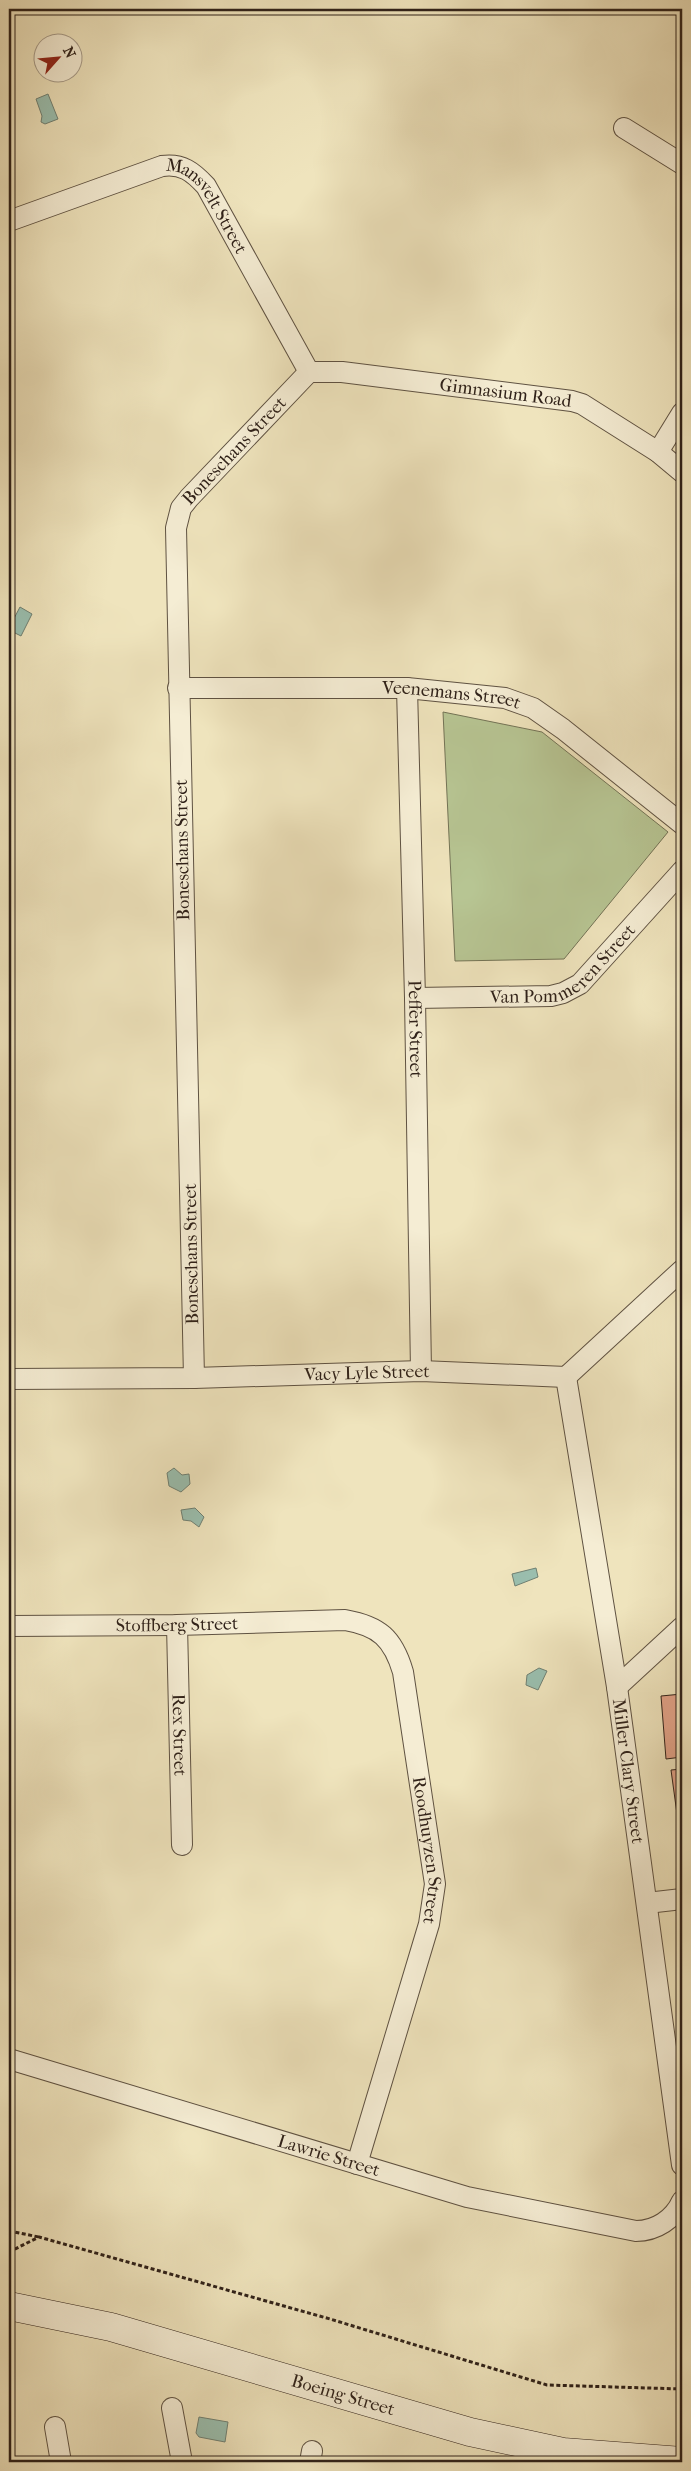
<svg xmlns="http://www.w3.org/2000/svg" width="691" height="2471" font-family="'IM FELL French Canon',serif">
	<rect width="100%" height="100%" fill="#efe4bd"/>
	<filter id="stains"><feTurbulence type="fractalNoise" baseFrequency=".004" numOctaves="4"/><feColorMatrix values="0 0 0 0 .2 0 0 0 0 .09 0 0 0 0 .02 0 0 0 .5 -.17"/></filter>
	<radialGradient id="worn" r=".72"><stop offset=".6" stop-color="#630" stop-opacity="0"/><stop offset="1" stop-color="#630" stop-opacity=".3"/></radialGradient>
	<!-- green -->
	<path fill="#b7c593" stroke="#737356" d="M443 712 542 732 668 832 564 959 455 961Z"/>
	<!-- water -->
	<path fill="#9abfaf" stroke="#6f8073" d="M48 94 58 119 45 124 41 122 42 116 36 99Z
		M20 607 32 614 21 636 13 632 10 626Z
		M174 1468 182 1475 189 1474 190 1484 181 1492 169 1486 167 1473Z
		M195 1508 204 1517 199 1527 191 1521 183 1520 181 1510Z
		M536 1568 538 1577 515 1586 512 1574Z
		M539 1668 547 1671 538 1690 526 1685 527 1675Z
		M199 2417 228 2422 225 2442 199 2437 196 2433Z"/>
	<!-- building -->
	<path fill="#e4a48a" stroke="#2f2119" d="M682 1694V1757L666 1759 661 1696Z
		M682 1769V1814H677L671 1770Z"/>
	<g fill="none" stroke-linecap="round" stroke-linejoin="round">
		<defs>
			<g id="minor">
				<path d="M624 128 682 164"/>
				<path id="s1" d="M9 221 162 166C182 163 193 172 206 186L309 372"/>
				<path id="s2" d="M309 372H342L572 401 582 404 658 452 682 472"/>
				<path d="M658 452 682 413"/>
				<path id="s3" d="M178 688H407L505 698 533 708 563 729 682 824"/>
				<path id="s4" d="M407 688 415 998 421 1371"/>
				<path id="s5" d="M415 998 551 996 563 993 580 984 682 871"/>
				<path id="s6" d="M566 1377 617 1687 682 2165"/>
				<path id="s7" d="M194 1378 176 528 181 508 189 498 309 372"/>
				<path id="s8" d="M9 1379 194 1378 421 1371 566 1377 682 1270"/>
				<path id="s9" d="M177 1625 182 1845"/>
				<path id="s10" d="M9 1626 177 1625 345 1620C379 1626 393 1638 403 1672L435 1884 429 1924 357 2164"/>
				<path d="M617 1687 682 1627"/>
				<path d="M647 1903 682 1899"/>
				<path id="s11" d="M9 2059 467 2197 636 2231C656 2231 674 2219 682 2201"/>
				<path d="M172 2408 182 2462"/>
				<path d="M55 2427 61 2462"/>
				<path d="M310 2462 312 2451"/>
			</g>
			<g id="secondary">
				<path id="s12" d="M9 2306 111 2327 470 2432 563 2452 682 2461"/>
			</g>
		</defs>
		<!-- minor casing -->
		<use href="#minor" stroke="#5f5242" stroke-width="22"/>
		<!-- secondary casing -->
		<use href="#secondary" stroke="#2f2119" stroke-width="29"/>
		<!-- path -->
		<path stroke="#2f2119" stroke-width="3" stroke-dasharray="4 2.5" stroke-linecap="butt" d="M9 2231 39 2237
			M9 2252 39 2237 330 2319 547 2385 682 2389"/>
		<!-- minor -->
		<use href="#minor" stroke="#f5edd4" stroke-width="20"/>
		<!-- secondary -->
		<use href="#secondary" stroke="#f5edd4" stroke-width="28"/>
	</g>
	<g text-anchor="middle" stroke-width="4" stroke-linejoin="round" paint-order="stroke">
		<!-- street labels -->
		<g font-size="18" fill="#2f2119" stroke="#f5edd4">
			<text dy="6" stroke="none"><textPath href="#s1" startOffset="228">Mansvelt Street</textPath></text>
			<text dy="6" stroke="none"><textPath href="#s2" startOffset="198">Gimnasium Road</textPath></text>
			<text dy="6" stroke="none"><textPath href="#s7" startOffset="949">Boneschans Street</textPath></text>
			<text dy="6" stroke="none"><textPath href="#s3" startOffset="274">Veenemans Street</textPath></text>
			<text transform="translate(182 850) rotate(-91)" y="6">Boneschans Street</text>
			<text dy="6" stroke="none"><textPath href="#s5" startOffset="160">Van Pommeren Street</textPath></text>
			<text dy="6" stroke="none"><textPath href="#s4" startOffset="341">Peffer Street</textPath></text>
			<text transform="translate(191 1254) rotate(-91)" y="6">Boneschans Street</text>
			<text dy="6" stroke="none"><textPath href="#s8" startOffset="358">Vacy Lyle Street</textPath></text>
			<text dy="6" stroke="none"><textPath href="#s10" startOffset="168">Stoffberg Street</textPath></text>
			<text dy="6" stroke="none"><textPath href="#s9" startOffset="110">Rex Street</textPath></text>
			<text dy="6" stroke="none"><textPath href="#s6" startOffset="399">Miller Clary Street</textPath></text>
			<text dy="6" stroke="none"><textPath href="#s10" startOffset="600">Roodhuyzen Street</textPath></text>
			<text dy="6" stroke="none"><textPath href="#s11" startOffset="334">Lawrie Street</textPath></text>
			<text dy="6" stroke="none"><textPath href="#s12" startOffset="346">Boeing Street</textPath></text>
		</g>
	</g>
	<!-- margin -->
	<rect width="691" height="2471" fill="none" stroke="#efe4bd" stroke-width="30"/>
	<rect x="10" y="10" width="671" height="2451" fill="none" stroke="#2f2119" stroke-width="2.5"/>
	<rect x="15" y="15" width="661" height="2441" fill="none" stroke="#2f2119"/>
	<!-- north arrow -->
	<g transform="translate(58 58) rotate(63)"><circle r="24" fill="#f5edd4" stroke="#a69b89"/>
	<path d="M0-4L9 19L0 12L-9 19Z" fill="#8f2418"/>
	<text y="-8" font-size="14" font-weight="bold" text-anchor="middle" fill="#2f2119">N</text>
	</g>
	<rect width="100%" height="100%" filter="url(#stains)"/>
	<rect width="100%" height="100%" fill="url(#worn)"/>
</svg>
